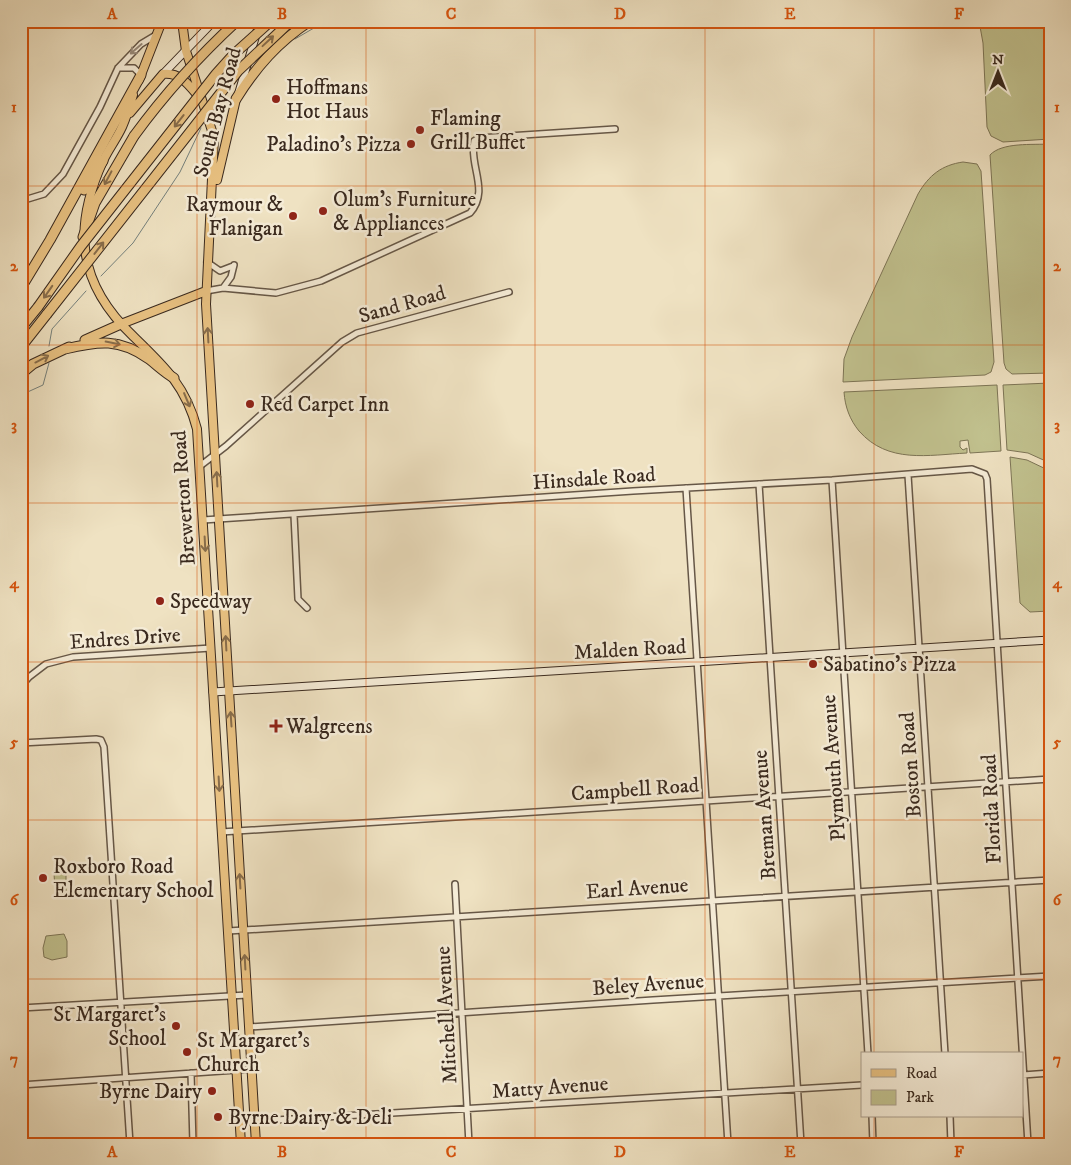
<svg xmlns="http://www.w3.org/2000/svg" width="1071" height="1165" font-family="'IM FELL DW Pica',serif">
	<rect width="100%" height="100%" fill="#efe2c2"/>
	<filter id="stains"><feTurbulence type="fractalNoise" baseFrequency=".004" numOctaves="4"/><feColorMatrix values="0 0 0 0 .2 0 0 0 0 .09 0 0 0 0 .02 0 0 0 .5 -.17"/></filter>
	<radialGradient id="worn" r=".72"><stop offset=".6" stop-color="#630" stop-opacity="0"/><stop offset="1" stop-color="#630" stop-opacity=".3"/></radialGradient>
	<!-- green -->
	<path fill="#c1c18e" stroke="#7d7556" d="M979 21H1050V139L1003 142 991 136 987 127 983 43Z
		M1050 144V373L1012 374 1006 369 1004 363 990 155C1002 142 1033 145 1050 144Z
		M963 162 977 164 981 171 994 362 991 372 985 375 843 382 844 359 852 337 918 194C929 175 942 165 963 162Z
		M1050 383V463L1028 453 1007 450 1003 385Z
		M997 385 1001 451 970 453 968 440 960 441V447L963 450 967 448V453C928 455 888 464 859 431 850 420 845 407 844 392Z
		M1010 457 1027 460 1050 471V611L1030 612 1020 603Z
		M66 872V891H55L54 873Z
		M64 934 67 941V957L52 960 44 957 43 948 46 936Z"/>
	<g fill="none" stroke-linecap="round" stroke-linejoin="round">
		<!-- stream -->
		<path stroke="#75817d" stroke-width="1" d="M295 39 326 21
			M101 276 133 243 180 172 201 128
			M49 346 52 329 86 291
			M21 395 43 385 49 363"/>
		<defs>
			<path id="street" d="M21 68V84
				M118 68H134L141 75
				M21 201 44 194 63 174 100 107 118 68 141 44 156 35
				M207 262 220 271 233 266
				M223 288 276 293 321 281 470 213C490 191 469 166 474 141L479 138 615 129
				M206 291 223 288 231 277 234 265
				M200 466 226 446 342 342 357 333 509 292
				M908 475 945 1054
				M832 480 868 1054
				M759 484 801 1144
				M686 488 728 1144
				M294 515 298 599 307 608
				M203 520 633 491 832 480 972 469 985 474 987 479 1028 1144
				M21 686 29 677 46 664 73 657 211 648
				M21 743 96 739 101 740 104 747 130 1144
				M221 832 1050 779
				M455 884 469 1144
				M228 931 1050 880
				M21 1008 247 995
				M249 1027 653 1000 1050 976
				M191 1073 193 1144
				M1023 1075 1050 1073
				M21 1085 251 1069
				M872 1116 873 1144
				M950 1116 951 1144
				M240 1122 862 1085"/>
			<path id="secondary" d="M163 74 214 21
				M239 92 260 21
				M213 692 1050 640"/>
			<path id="primary" d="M182 21 186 51 214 137 206 304 256 1144
				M139 80 162 21
				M133 95C129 107 126 120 120 131 115 141 108 150 103 161 72 229 78 284 133 336 164 366 186 386 197 429L241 1144
				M130 113 163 74C180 72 189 85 199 97
				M217 180 236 99
				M121 324 206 291"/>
			<path id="highway" d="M236 99C256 67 278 42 310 21
				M84 190 103 161
				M83 237 95 203 134 136
				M21 288 50 240 141 75
				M21 328 38 307
				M85 340 121 324
				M21 347 47 314
				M65 349C99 341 119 338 149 359 158 366 165 373 174 378
				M21 374 33 364 69 347"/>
		</defs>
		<!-- street casing -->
		<use href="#street" stroke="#665747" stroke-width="8"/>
		<!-- secondary casing -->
		<use href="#secondary" stroke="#39291e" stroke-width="9"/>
		<!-- primary casing -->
		<use href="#primary" stroke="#39291e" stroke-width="10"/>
		<!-- highway casing -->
		<use href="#highway" stroke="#39291e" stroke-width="11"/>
		<!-- street -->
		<use href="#street" stroke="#f5ecd7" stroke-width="5"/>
		<!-- secondary -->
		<use href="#secondary" stroke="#f5ecd7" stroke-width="7"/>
		<!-- primary -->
		<use href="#primary" stroke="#e8c181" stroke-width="8"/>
		<!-- highway -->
		<use href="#highway" stroke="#e8c181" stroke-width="9"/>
		<defs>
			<path id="highway-bridge" d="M134 136C164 95 199 56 237 21
				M38 307 81 246 216 74 234 54 271 21
				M47 314 238 71 291 21"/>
		</defs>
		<!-- highway-bridge casing -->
		<use href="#highway-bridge" stroke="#39291e" stroke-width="11" stroke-linecap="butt"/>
		<!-- highway-bridge -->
		<use href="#highway-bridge" stroke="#e8c181" stroke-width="9"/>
	</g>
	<!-- one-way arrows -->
	<defs><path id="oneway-shaft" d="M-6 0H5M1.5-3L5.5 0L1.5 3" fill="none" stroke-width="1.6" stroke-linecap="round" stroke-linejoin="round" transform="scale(1.25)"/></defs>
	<g stroke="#886d4b">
		<use href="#oneway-shaft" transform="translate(268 41) rotate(-43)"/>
		<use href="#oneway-shaft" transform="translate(179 121) rotate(128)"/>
		<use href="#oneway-shaft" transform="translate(108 178) rotate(118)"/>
		<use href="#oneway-shaft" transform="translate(99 248) rotate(-52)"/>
		<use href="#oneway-shaft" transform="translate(48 292) rotate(125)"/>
		<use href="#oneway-shaft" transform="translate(208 335) rotate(-93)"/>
		<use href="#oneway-shaft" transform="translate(113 343) rotate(11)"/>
		<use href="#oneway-shaft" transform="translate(42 359) rotate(-28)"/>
		<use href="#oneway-shaft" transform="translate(187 400) rotate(67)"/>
		<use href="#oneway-shaft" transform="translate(217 479) rotate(-93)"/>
		<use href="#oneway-shaft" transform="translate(205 544) rotate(87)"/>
		<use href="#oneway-shaft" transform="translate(226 643) rotate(-93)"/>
		<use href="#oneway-shaft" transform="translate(231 719) rotate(-94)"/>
		<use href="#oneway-shaft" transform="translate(219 784) rotate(87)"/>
		<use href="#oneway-shaft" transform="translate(240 881) rotate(-93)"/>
		<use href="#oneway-shaft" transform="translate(245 962) rotate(-93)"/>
	</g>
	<use stroke="#978a7a" href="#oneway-shaft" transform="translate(136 49) rotate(139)"/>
	<!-- grid -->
	<path fill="none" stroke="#d6540e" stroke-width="1" stroke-opacity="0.55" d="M197 21V1144M366 21V1144M535 21V1144M705 21V1144M874 21V1054M21 186H1050M21 345H1050M21 503H1050M21 662H1050M21 820H1050M21 979H1050M874 1116V1144"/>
	<!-- markers -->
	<g fill="#8f2418" stroke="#f5ecd7" stroke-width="2">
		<circle cx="276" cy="99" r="5"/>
		<circle cx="420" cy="130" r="5"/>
		<circle cx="411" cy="144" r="5"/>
		<circle cx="323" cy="211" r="5"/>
		<circle cx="293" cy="216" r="5"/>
		<circle cx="250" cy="404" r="5"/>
		<circle cx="160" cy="601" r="5"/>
		<circle cx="813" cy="664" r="5"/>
		<path d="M273.5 718.5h5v5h5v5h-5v5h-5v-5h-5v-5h5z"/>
		<circle cx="43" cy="878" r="5"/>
		<circle cx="176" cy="1026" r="5"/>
		<circle cx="187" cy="1052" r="5"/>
		<circle cx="212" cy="1091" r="5"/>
		<circle cx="218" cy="1117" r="5"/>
	</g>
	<g text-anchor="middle" stroke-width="5" stroke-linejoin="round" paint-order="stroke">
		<!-- poi labels -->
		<g font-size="21" fill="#39291e" stroke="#f5ecd7" text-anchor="start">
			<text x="286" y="94">Hoffmans<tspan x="286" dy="24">Hot Haus</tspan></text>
			<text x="430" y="125">Flaming<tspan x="430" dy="24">Grill Buffet</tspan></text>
			<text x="401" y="151" text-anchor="end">Paladino's Pizza</text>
			<text x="333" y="206">Olum's Furniture<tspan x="333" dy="24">&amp; Appliances</tspan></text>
			<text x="283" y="211" text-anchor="end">Raymour &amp;<tspan x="283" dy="24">Flanigan</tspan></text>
			<text x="260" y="411">Red Carpet Inn</text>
			<text x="170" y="608">Speedway</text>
			<text x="823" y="671">Sabatino's Pizza</text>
			<text x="286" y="733">Walgreens</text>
			<text x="53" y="873">Roxboro Road<tspan x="53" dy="24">Elementary School</tspan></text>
			<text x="166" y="1021" text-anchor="end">St Margaret's<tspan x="166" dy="24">School</tspan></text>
			<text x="197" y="1047">St Margaret's<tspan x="197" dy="24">Church</tspan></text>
			<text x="202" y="1098" text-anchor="end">Byrne Dairy</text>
			<text x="228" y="1124">Byrne Dairy &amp; Deli</text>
		</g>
		<!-- street labels -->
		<g font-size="21" fill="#39291e" stroke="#f5ecd7">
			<text transform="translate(217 112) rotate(-75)" y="7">South Bay Road</text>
			<text transform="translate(402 304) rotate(-16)" y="7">Sand Road</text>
			<text transform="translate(594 478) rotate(-4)" y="7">Hinsdale Road</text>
			<text transform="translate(183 498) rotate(-94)" y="7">Brewerton Road</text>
			<text transform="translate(125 638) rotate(-4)" y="7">Endres Drive</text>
			<text transform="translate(630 649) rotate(-3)" y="7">Malden Road</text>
			<text transform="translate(910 765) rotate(-94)" y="7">Boston Road</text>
			<text transform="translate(833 768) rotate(-94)" y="7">Plymouth Avenue</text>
			<text transform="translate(635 789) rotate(-4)" y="7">Campbell Road</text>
			<text transform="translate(991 809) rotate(-93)" y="7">Florida Road</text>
			<text transform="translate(764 815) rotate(-94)" y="7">Breman Avenue</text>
			<text transform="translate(637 888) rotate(-4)" y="7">Earl Avenue</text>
			<text transform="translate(648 984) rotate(-4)" y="7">Beley Avenue</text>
			<text transform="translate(446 1015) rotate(-93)" y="7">Mitchell Avenue</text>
			<text transform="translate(550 1087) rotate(-4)" y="7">Matty Avenue</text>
		</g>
	</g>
	<!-- margin -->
	<rect width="1071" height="1165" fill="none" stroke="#efe2c2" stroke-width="55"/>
	<!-- legend -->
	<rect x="861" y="1052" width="162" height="65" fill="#f5ecd7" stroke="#aa9e8d"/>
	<rect x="871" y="1069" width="25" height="8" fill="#e8c181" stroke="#aa9e8d"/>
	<text x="906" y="1078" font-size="15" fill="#39291e">Road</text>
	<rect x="871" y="1090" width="25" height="15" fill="#c1c18e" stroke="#aa9e8d"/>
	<text x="906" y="1102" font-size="15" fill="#39291e">Park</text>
	<!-- north arrow -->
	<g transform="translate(998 72)" stroke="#f5ecd7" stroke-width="4" paint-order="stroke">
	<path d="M0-4L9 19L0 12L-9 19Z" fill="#39291e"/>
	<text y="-8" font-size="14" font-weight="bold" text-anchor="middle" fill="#39291e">N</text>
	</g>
	<rect x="28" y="28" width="1016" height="1110" fill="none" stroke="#d6540e" stroke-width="2"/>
	<g font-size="16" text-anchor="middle" font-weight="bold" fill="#d6540e">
		<text x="112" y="19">A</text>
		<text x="282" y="19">B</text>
		<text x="451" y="19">C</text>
		<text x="620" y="19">D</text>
		<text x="790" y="19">E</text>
		<text x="959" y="19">F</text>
		<text x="14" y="112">1</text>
		<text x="1057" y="112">1</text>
		<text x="14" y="271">2</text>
		<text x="1057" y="271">2</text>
		<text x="14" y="430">3</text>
		<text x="1057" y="430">3</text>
		<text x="14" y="588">4</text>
		<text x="1057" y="588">4</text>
		<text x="14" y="747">5</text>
		<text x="1057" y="747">5</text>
		<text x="14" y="905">6</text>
		<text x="1057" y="905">6</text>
		<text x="14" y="1064">7</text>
		<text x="1057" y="1064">7</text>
		<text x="112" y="1157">A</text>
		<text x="282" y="1157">B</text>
		<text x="451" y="1157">C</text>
		<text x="620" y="1157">D</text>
		<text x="790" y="1157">E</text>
		<text x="959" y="1157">F</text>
	</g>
	<rect width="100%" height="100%" filter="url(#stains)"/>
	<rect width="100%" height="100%" fill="url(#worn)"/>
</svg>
